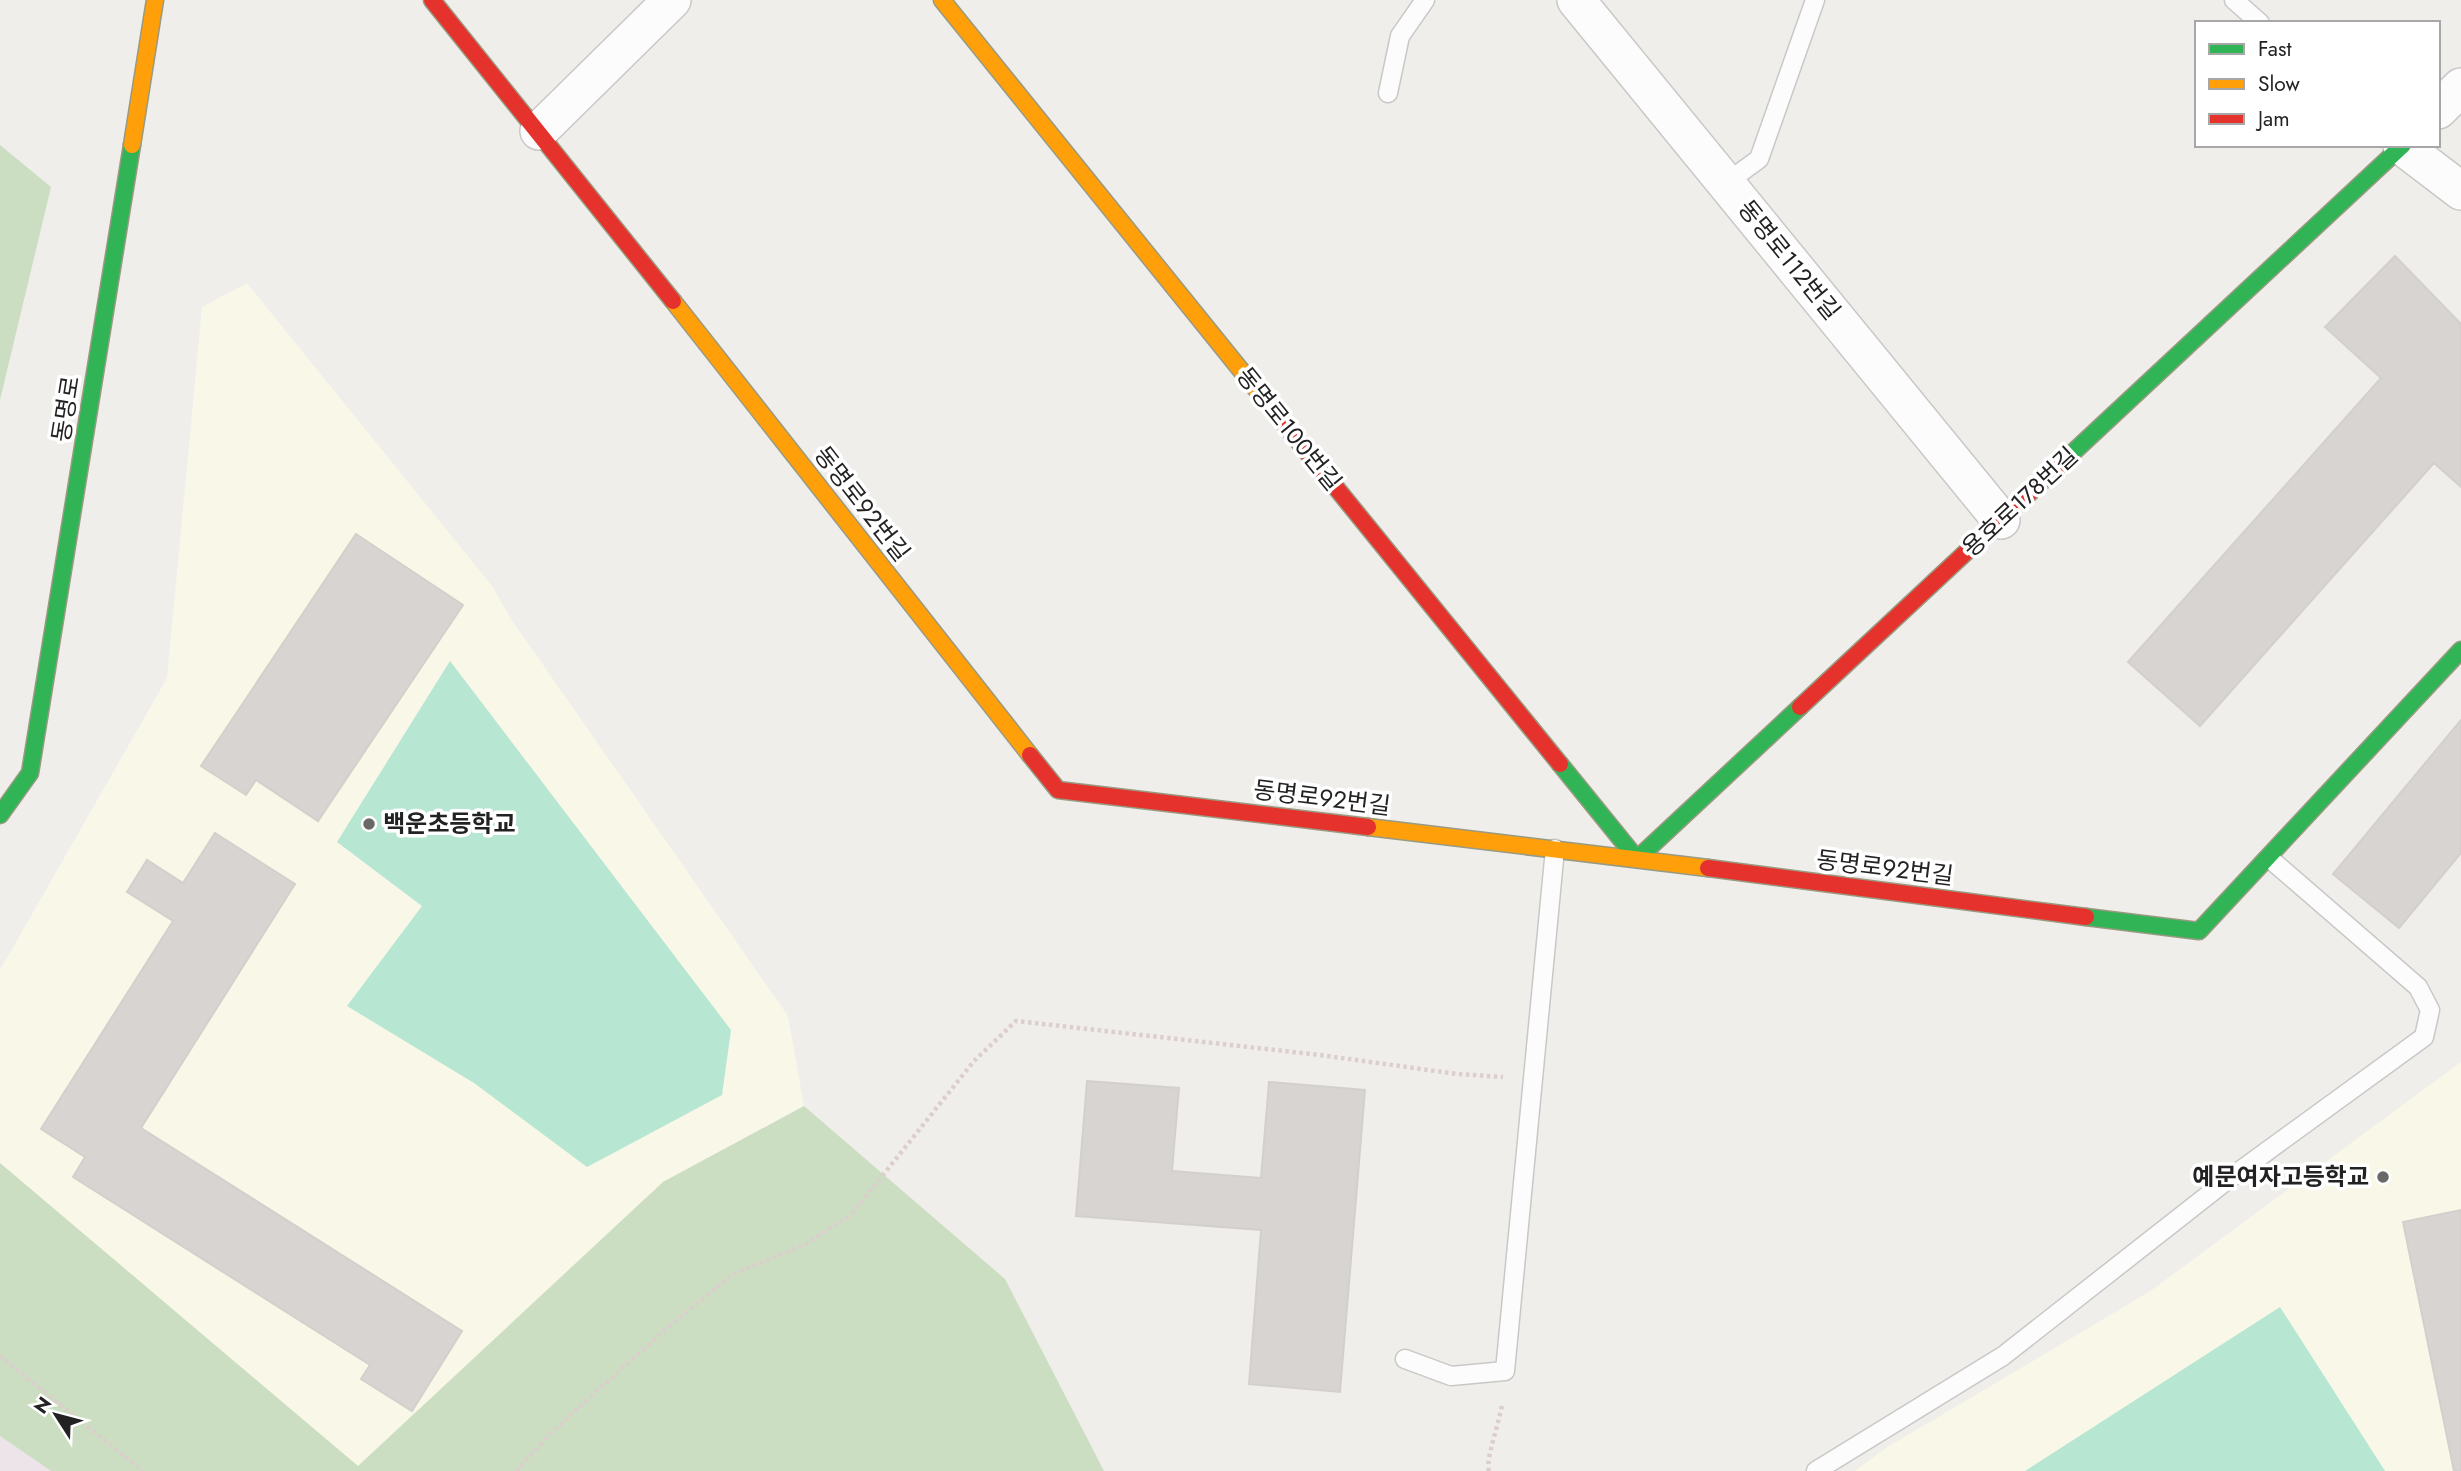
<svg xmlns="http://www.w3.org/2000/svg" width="2461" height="1471" font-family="Jost,'Noto Sans KR',sans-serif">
	<rect width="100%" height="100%" fill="#f0eeeb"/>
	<!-- industrial -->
	<path fill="#ede4e9" d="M0 1436 51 1471H0Z"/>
	<!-- education -->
	<path fill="#f8f7e8" d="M247 283 492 586 511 619 788 1016 804 1106 663 1182 358 1467 0 1163V970L167 678 202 307Z
		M2461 1062V1471H1855L1886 1448 2149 1292Z"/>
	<!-- forest -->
	<path fill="#cbdec1" d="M0 145 51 187 0 400Z
		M804 1106 1005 1279 1104 1471H51L0 1436V1163L358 1466 663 1182Z"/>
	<!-- pitch -->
	<path fill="#b7e6d2" d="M450 661 731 1030 722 1095 587 1167 474 1083 347 1006 422 906 337 842Z
		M2280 1307 2385 1471H2025Z"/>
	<!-- building -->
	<path fill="#d7d4d2" stroke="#d3d0cc" stroke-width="2" d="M2395 256 2461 324V487L2434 463 2200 726 2128 662 2381 378 2325 327Z
		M356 534 463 605 318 821 256 780 246 795 201 766Z
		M2461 720V853L2399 928 2333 874Z
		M215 833 295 884 141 1128 462 1331 412 1411 361 1379 370 1365 73 1177 85 1157 41 1129 173 921 127 892 147 860 183 883Z
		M1087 1081 1179 1088 1172 1171 1261 1178 1269 1082 1365 1090 1340 1392 1249 1384 1261 1230 1076 1216Z
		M2461 1210V1471H2454L2403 1222Z"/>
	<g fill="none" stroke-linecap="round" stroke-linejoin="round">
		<defs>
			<path id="lane" d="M2234 0 2260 23
				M1388 93 1400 36 1425 0
				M1726 183 1759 159 1815 0
				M1405 1359 1451 1376 1505 1371 1555 849
				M1816 1471 2003 1356 2226 1181 2424 1037 2430 1010 2418 987 2269 858"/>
			<path id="street" d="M1576 0 2001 520
				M2438 110 2461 87
				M539 131 672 0
				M2402 146 2461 191"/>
			<path id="fast" d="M2067 458 2403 145
				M1560 764 1637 859 1800 707
				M0 815 30 773 132 145
				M2086 917 2199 931 2461 650"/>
			<path id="slow" d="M942 0 1269 405
				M132 145 155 0
				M673 301 1030 755
				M1368 827 1708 868"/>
			<path id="jam" d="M432 0 673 301
				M1269 405 1560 764
				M1800 707 2067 458
				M1030 755 1058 790 1368 827
				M1708 868 2086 917"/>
		</defs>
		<!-- lane casing -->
		<use href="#lane" stroke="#c9c8c7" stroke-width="21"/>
		<!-- street casing -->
		<use href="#street" stroke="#c9c8c7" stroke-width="40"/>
		<!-- fast casing -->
		<use href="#fast" stroke="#999a82" stroke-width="19"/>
		<!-- slow casing -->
		<use href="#slow" stroke="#999a82" stroke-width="19"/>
		<!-- jam casing -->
		<use href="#jam" stroke="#999a82" stroke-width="19"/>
		<!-- path -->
		<path stroke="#dccecd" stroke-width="4.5" stroke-dasharray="3.5 3.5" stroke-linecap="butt" d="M0 1356 143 1471
			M516 1471 555 1429 666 1329 733 1274 806 1244 852 1214 974 1061 1016 1021 1320 1055 1457 1074 1503 1077
			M1489 1471C1485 1460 1500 1421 1502 1404"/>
		<!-- lane -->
		<use href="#lane" stroke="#fdfcfc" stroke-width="18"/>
		<!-- street -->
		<use href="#street" stroke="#fdfcfc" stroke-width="37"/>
		<!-- fast -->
		<use href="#fast" stroke="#30b455" stroke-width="16"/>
		<!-- slow -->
		<use href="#slow" stroke="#ff9f0a" stroke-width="16"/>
		<!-- jam -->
		<use href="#jam" stroke="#e5322d" stroke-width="16"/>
	</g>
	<!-- markers -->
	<g fill="#6a6968" stroke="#fff" stroke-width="2.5">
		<circle cx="369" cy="824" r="7"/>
		<circle cx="2383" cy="1177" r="7"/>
	</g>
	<g text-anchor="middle" stroke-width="7" stroke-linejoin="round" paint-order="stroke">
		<!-- street labels -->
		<g font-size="24" fill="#222" stroke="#fff">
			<text transform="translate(1789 260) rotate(51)" y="8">동명로112번길</text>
			<text transform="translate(66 409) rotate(-81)" y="8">동명로</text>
			<text transform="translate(1289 429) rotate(51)" y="8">동명로100번길</text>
			<text transform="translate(2020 502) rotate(-43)" y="8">용호로178번길</text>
			<text transform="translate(862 504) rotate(52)" y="8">동명로92번길</text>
			<text transform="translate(1322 798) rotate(7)" y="8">동명로92번길</text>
			<text transform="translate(1885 868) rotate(7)" y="8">동명로92번길</text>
		</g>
		<!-- poi labels -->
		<g font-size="24" font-weight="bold" fill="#222" stroke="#fff" text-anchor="start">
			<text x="383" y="832">백운초등학교</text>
			<text x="2369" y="1185" text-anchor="end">예문여자고등학교</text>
		</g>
	</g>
	<!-- legend -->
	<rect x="2195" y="21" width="245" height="126" fill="#ffffff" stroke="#a7a7a7" stroke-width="2"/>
	<rect x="2209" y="44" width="35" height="10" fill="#30b455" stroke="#a7a7a7" stroke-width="2"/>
	<text x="2258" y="56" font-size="21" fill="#222222">Fast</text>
	<rect x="2209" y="79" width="35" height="10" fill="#ff9f0a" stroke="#a7a7a7" stroke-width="2"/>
	<text x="2258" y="91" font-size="21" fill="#222222">Slow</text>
	<rect x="2209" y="114" width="35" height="10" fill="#e5322d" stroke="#a7a7a7" stroke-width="2"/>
	<text x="2258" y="126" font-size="21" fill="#222222">Jam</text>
	<!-- north arrow -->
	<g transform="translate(56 1415) rotate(306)" stroke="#ffffff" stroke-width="5" paint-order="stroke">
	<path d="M0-5L12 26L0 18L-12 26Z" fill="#222222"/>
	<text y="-10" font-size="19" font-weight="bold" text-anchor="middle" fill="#222222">N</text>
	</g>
</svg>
